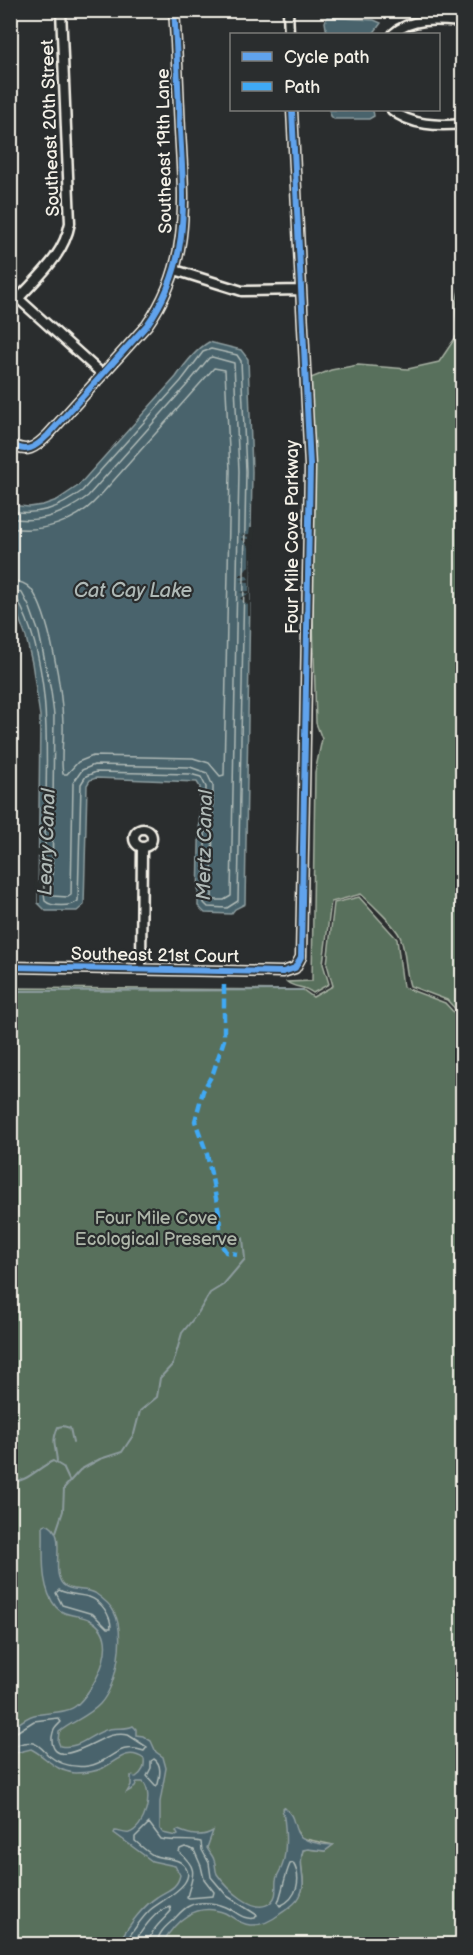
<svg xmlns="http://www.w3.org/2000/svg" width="473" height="1955" font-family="'Balsamiq Sans',sans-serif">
	<rect width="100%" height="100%" fill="#2a2d2e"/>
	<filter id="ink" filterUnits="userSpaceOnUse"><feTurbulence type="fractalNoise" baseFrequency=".0167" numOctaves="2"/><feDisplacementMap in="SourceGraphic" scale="12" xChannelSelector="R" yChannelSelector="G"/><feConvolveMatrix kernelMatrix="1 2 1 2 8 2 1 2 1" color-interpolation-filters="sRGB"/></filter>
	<g filter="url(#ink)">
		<!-- green -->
		<path fill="#586f5b" stroke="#a6b0a2" stroke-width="1.5" fill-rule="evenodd" d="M462 272V1016L447 1000 410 986C405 970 406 954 401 939 398 928 370 902 361 894L331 902 323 964 329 984 313 993C303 985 296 989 287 982L312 981 315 772 322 739 316 723 306 380 331 370 358 365 408 369 439 362 460 331C451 308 460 294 462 272Z
			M359 897 397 939 403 987 445 1003 462 1021V1944H11V988L303 990 313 997 333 986 327 964 334 903ZM298 1833 301 1838 333 1845 325 1851 307 1849 303 1850C296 1869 311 1881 297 1900Z"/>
		<!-- water -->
		<path fill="#48646c" stroke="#8d9c9e" stroke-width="1.5" d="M327 17 374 20 381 23 373 34H327L325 22Z
			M329 110H373L374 116 369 119H334L331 116Z
			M209 342 241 350 248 359 252 471 245 904 235 909 231 914 205 913 198 906 200 787 197 782 96 778 90 780 87 785 84 905 77 911H46L38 903 40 716 32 663 26 637 11 597 10 505 29 507 43 505 57 500 78 486 176 377C184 365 197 349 209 342Z
			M46 1524C68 1532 51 1566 61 1582 68 1593 85 1587 95 1593 102 1598 111 1605 114 1612 126 1635 117 1685 100 1704 88 1717 72 1721 59 1732L58 1741 60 1746C80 1750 91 1733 109 1729 118 1727 125 1730 133 1726L136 1729V1735L143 1736 151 1741 156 1752 163 1757 166 1768 160 1802V1829L163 1833 176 1836 178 1835 176 1831 178 1830C190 1835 201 1838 213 1831L207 1848C209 1852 213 1856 214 1860 216 1865 215 1870 217 1874 226 1887 255 1917 271 1902 278 1896 275 1888 276 1880 277 1874 282 1869 283 1863 287 1849 286 1823 282 1809L284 1807C295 1817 292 1820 297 1832 301 1842 324 1845 333 1845L325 1851 308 1849 303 1850C297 1866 308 1880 300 1896 296 1904 287 1909 280 1914 271 1921 261 1926 250 1925 239 1924 233 1917 225 1913 196 1901 175 1921 162 1944H117C128 1928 140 1908 157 1897 167 1890 177 1889 180 1875L175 1866 152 1861 114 1833 115 1831C120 1831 124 1834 129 1833 145 1828 154 1794 143 1782H137L134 1788 127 1792 131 1785V1776L136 1777C143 1772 145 1767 144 1759 127 1747 117 1761 103 1768 95 1772 84 1773 75 1773 54 1771 47 1757 31 1749L11 1754V1729C18 1724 26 1717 34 1715 48 1712 68 1714 78 1704 97 1685 122 1637 90 1620 80 1614 64 1617 56 1607 39 1586 44 1553 43 1527Z"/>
		<!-- pier -->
		<path fill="#2a2d2e" d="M250 528H254V541L253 557 251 558 250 616H248V605L240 598 249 594 239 592 249 591V582L240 581 249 579 247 576H240V574H243L249 566V547L241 538 248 539 249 537 240 535 249 534Z
			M39 845H41V850L45 852 46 865 44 858 42 857 40 883 49 882V889L40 891 49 895H40V903H38V889H35V882L38 881 39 857 36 856V849H39Z"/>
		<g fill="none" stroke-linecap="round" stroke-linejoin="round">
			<!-- shore -->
			<path stroke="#afb9b6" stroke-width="1.5" d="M10 511C38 516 60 508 82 491L181 381 203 352 211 349 237 355 241 361 246 471 238 901 227 908 208 907 204 903 206 787 201 777 190 774 96 772 86 776 81 784 78 901C71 907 51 907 45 901 42 882 45 861 45 842 46 767 55 666 17 599L10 597
				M10 518C40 524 65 514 88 496L186 386 209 358 212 357 234 363 239 471 231 896 224 900H214L212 898 213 786 207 773 190 767 94 765 82 770 73 783 71 895 68 897 52 896 54 715 51 691 39 633 30 608 22 593 10 589
				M10 528C43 533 76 522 98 498L214 368 225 370 230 470 224 775 220 776 209 763 193 758 93 756 78 762 67 774H63C60 758 64 739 63 723 62 692 50 613 31 589 26 583 19 581 10 580
				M59 1590C69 1595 78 1594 89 1597 101 1601 111 1615 111 1628H107L93 1614 62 1605 56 1593Z
				M10 1733H15L34 1721 58 1718 61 1722C56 1727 53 1729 52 1737 50 1775 102 1735 113 1735 117 1734 125 1734 128 1735 130 1736 145 1746 147 1747L144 1751C117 1741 111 1763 88 1766 73 1768 59 1764 48 1755 43 1750 40 1745 33 1743 25 1741 18 1745 10 1748
				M154 1759C162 1764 160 1775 158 1784L156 1786 147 1776 151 1768V1761Z
				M185 1847 194 1850 201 1866 204 1879 214 1892 213 1896 189 1898 187 1897C192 1876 200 1870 179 1852L180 1849Z
				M293 1863C302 1878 298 1898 280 1906L278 1903C283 1889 284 1878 290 1864Z
				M124 1944C132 1933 139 1921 149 1911 159 1901 206 1881 180 1862 172 1857 161 1859 153 1855 147 1852 140 1845 135 1841V1837L149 1823 161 1839C176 1842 187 1839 201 1842L202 1850 209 1863 211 1877 227 1896 257 1915 255 1918C244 1920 239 1914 230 1909 219 1903 200 1900 189 1906 181 1910 177 1917 171 1922 164 1928 158 1934 157 1944
				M133 1944C141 1932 154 1910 170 1907L171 1911C162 1922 150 1929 149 1944"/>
			<!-- stream -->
			<path stroke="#8d9c9e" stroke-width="2" d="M10 991 303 990
				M57 1462C56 1445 51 1444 58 1427L63 1426 70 1428 73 1442
				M10 1482C28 1482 37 1468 53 1461L63 1467 69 1480
				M56 1532 63 1511 64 1488 80 1470 100 1459 122 1452 134 1434 140 1411 157 1397 160 1378 173 1364 182 1333 198 1313 210 1293 223 1285 245 1259 243 1238"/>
			<defs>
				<path id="street" d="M288 10 289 34
					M393 34C412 17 438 20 462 22
					M392 110C411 126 439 126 462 124
					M175 270 242 291 301 290
					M10 291 102 374
					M19 298C40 275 64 255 70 223L61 10
					M10 443C26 455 36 447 48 435L147 325C191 263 184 202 180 130 178 90 177 50 174 10
					M134 838a9 9 0 1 1 18 0a9 9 0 1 1-18 0Z
					M10 967 283 972 295 968 301 957 310 466 292 110
					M141 969 142 847"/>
			</defs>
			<!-- street casing -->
			<use href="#street" stroke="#f4f1e8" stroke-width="13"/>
			<!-- street -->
			<use href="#street" stroke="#2a2d2e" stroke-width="8"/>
			<!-- quiet -->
			<path stroke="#3fa9f5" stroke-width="4.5" stroke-dasharray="9 4.5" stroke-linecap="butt" d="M224 985V1040L213 1073 203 1091 195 1121 207 1154 219 1213 221 1244 226 1252 237 1254"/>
			<defs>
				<path id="cycleway" d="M10 443C26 455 36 447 48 435L147 325C191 263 184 202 180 130 178 90 177 50 174 10
					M10 967 283 972 295 968 301 957 310 466 292 110"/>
			</defs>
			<!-- cycleway casing -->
			<use href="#cycleway" stroke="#2a2d2e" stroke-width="10"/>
			<!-- cycleway -->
			<use href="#cycleway" stroke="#60a3ed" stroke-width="6"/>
		</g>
	</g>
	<g text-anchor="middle" stroke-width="4.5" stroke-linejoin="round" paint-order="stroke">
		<!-- street labels -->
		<g font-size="18" fill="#f4f1e8" stroke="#2a2d2e">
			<text transform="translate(50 128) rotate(-92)" y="6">Southeast 20th Street</text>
			<text transform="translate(164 151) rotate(-91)" y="6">Southeast 19th Lane</text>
			<text transform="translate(292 537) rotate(-90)" y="6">Four Mile Cove Parkway</text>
			<text transform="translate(155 955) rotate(1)" y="6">Southeast 21st Court</text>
		</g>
		<!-- park labels -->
		<g font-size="18" fill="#aeb6a9" stroke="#2a2d2e">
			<text x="156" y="1224">Four Mile Cove<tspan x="156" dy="21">Ecological Preserve</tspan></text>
		</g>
		<!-- water labels -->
		<g font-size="20" font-style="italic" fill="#afb9b6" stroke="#2a2d2e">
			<text x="133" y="597">Cat Cay Lake</text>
			<text transform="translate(46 842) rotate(-88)" y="7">Leary Canal</text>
			<text transform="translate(204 845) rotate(-89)" y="7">Mertz Canal</text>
		</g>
	</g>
	<!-- margin -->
	<rect width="473" height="1955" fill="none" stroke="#2a2d2e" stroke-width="36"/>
	<rect x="18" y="18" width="437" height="1919" fill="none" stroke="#f4f1e8" stroke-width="2" filter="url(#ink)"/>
	<!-- legend -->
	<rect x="230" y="33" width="210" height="78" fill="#2a2d2e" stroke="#7b7b78" stroke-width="1.5"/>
	<rect x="242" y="52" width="30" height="9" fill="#60a3ed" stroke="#7b7b78" stroke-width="1.5"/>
	<text x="284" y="63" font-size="18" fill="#f4f1e8">Cycle path</text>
	<rect x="242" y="82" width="30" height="9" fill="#3fa9f5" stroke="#7b7b78" stroke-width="1.5"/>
	<text x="284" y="93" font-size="18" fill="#f4f1e8">Path</text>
</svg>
